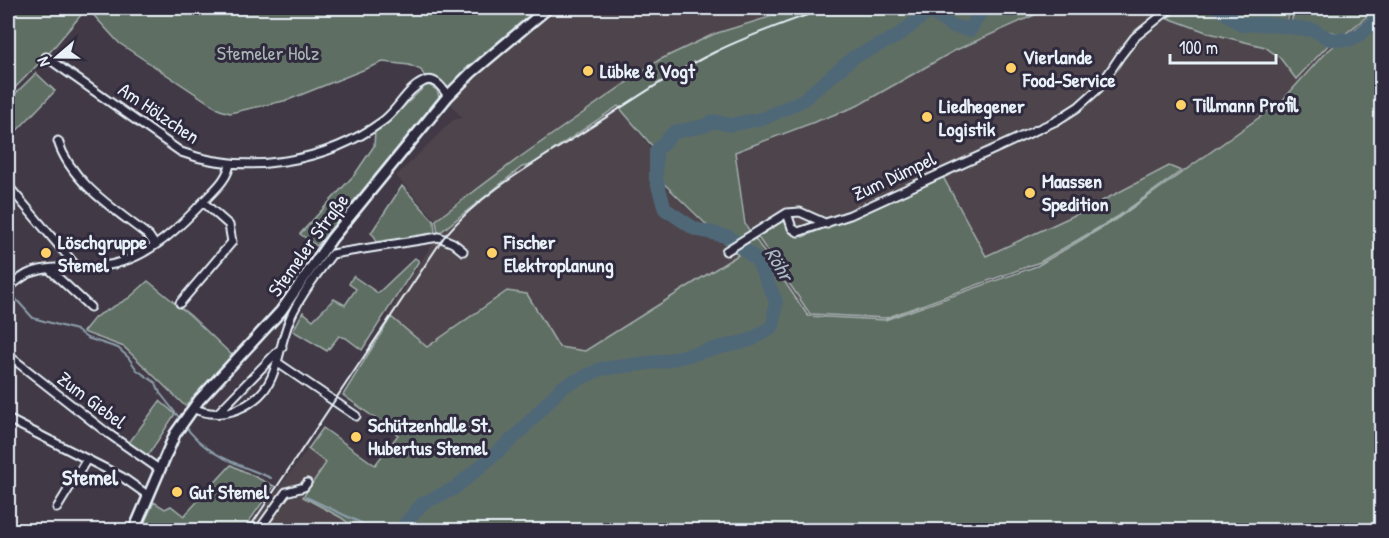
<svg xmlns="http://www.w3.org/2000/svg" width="1389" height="538" font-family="'Patrick Hand',sans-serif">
	<rect width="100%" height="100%" fill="#413945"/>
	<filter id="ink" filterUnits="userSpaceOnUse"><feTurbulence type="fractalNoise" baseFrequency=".0167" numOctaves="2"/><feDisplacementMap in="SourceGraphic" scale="12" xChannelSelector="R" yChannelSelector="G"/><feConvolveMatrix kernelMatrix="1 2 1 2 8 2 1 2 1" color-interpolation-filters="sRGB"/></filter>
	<g filter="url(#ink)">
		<!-- built -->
		<path fill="#4e444b" d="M560 8H799L659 60 520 157 436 220 396 176 453 120 462 118 449 102 513 46Z
			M1050 8H1153L1158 9 1161 8H1379L1324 54 1281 102 1119 217 1041 263 885 320 808 316 747 225 735 152 857 106 954 51Z
			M618 106 652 149 656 179 738 255 585 351 559 347 527 294 506 291 427 347 389 314 438 234 522 167 531 165Z
			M308 449 326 463 304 497 340 517 358 530H248Z"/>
		<!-- green -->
		<path fill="#5f6e64" stroke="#a4b0ae" stroke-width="1.5" d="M8 8H538L468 67 447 89C441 81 436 76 425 77L421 70 409 65 383 62 288 100 230 113 220 110 119 43 87 8 49 53 8 95Z
			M799 8H1050L954 51 857 106 735 152 745 224 808 316 885 320 1037 266 1115 220 1281 102 1324 54 1381 8V530H358L340 517 303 497 326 463 308 449 323 428 375 465 398 435 343 395 391 317 427 347 507 291 527 294 559 347 585 351 738 255 657 177 654 148 618 106 531 165 522 167 438 234 436 220 520 157 659 60 714 34Z
			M1182 8H1258L1269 14 1290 12 1286 25 1336 37 1296 79 1280 58 1265 47 1209 33 1168 18Z
			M1322 8 1327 11 1332 8H1377L1344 35 1291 22 1294 12Z
			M36 73 55 91 8 140V101Z
			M429 85 437 90 439 97 317 246 300 234 355 174 374 146 375 131 390 120 425 86Z
			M1169 166 1181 171 1117 217 1040 262 886 318 810 314 757 236 780 221 785 222 791 234 803 237 943 177 986 256 1077 214Z
			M402 186 434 221 435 233 376 244 375 237 371 233Z
			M415 258 419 261 362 350 346 338 339 336 327 351 293 331 303 312 313 320 334 299 345 305 356 289 349 284 353 276 378 293Z
			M148 281 191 316 234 357 185 406 124 347 83 332 95 317 129 298Z
			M160 401 175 414 147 457 128 444Z
			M231 465 274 486 243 530H141L154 502 165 509 171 506 184 516Z"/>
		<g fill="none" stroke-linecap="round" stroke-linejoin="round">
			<!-- stream -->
			<path stroke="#8c9fab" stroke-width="2" d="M14 297 33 318 76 330 87 338 118 348 128 357 137 370 156 383 160 393 181 420
				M184 424C205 456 239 464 271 478
				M306 497 376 530"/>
			<!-- river -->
			<path stroke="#4f6878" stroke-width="14" d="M1008 8 1011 11 1015 8
				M1218 8 1242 25 1264 24 1313 30 1330 39 1349 40 1359 35 1382 15
				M400 530 422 504 455 488 486 462 518 434 562 387 601 369 664 361 751 340 773 326 776 301 757 260 729 237 695 229 665 209 656 179V151L674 132 704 126 713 121 730 125 765 118 803 100 854 57 896 37 930 11 952 26 970 30 983 8"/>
			<defs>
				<path id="street" d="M46 57 181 152C247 176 327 162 383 121 398 110 407 89 423 82 434 76 442 87 448 96
					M58 141C71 183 116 210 149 236L155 245
					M10 188 77 267
					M827 224 800 212 787 213 792 228 798 232 850 215 1056 121 1078 107 1099 88 1121 55 1135 37 1171 8
					M726 251 787 213
					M49 269 90 307
					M8 288C15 283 22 276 30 273 54 264 79 270 103 266 144 261 175 232 202 203 213 191 228 180 230 163
					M180 303 232 242 229 225 203 202
					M8 355 106 432 159 469
					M278 363 356 416
					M193 408C207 415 224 415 238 409 284 390 274 349 293 312 303 292 318 272 332 254L439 237 453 243 463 251
					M218 413 282 347
					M8 419 122 477 149 496
					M57 508 87 459
					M264 524 273 530
					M259 530 286 492 304 487 307 483"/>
				<path id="secondary" d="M134 530 175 434 199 400 281 311 332 238 448 96 471 73 548 8"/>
			</defs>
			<!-- street casing -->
			<use href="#street" stroke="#e8f1f8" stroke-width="11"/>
			<!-- secondary casing -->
			<use href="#secondary" stroke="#e8f1f8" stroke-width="14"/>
			<!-- street -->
			<use href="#street" stroke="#2f2a3d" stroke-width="7"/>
			<!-- secondary -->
			<use href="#secondary" stroke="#2f2a3d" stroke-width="9"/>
			<!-- rail -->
			<path stroke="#e8f1f8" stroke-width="2" d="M248 530 444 237C479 195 528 167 574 138 620 109 666 76 715 52 751 34 789 22 826 8"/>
		</g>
	</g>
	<!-- markers -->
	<g fill="#ffd166" stroke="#2f2a3d" stroke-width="2">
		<circle cx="1011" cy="68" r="6"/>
		<circle cx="588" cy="71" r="6"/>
		<circle cx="1181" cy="105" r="6"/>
		<circle cx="927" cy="117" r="6"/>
		<circle cx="1030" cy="193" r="6"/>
		<circle cx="46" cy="253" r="6"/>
		<circle cx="492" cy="253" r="6"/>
		<circle cx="356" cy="437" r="6"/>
		<circle cx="177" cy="492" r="6"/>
	</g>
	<g text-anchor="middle" stroke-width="6" stroke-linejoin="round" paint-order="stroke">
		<!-- park labels -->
		<g font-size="20" fill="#aab6b5" stroke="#2f2a3d">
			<text x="268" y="60">Stemeler Holz</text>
		</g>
		<!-- poi labels -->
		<g font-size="20" font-weight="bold" fill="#e8f1f8" stroke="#2f2a3d" text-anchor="start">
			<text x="1023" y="64">Vierlande<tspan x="1023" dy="23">Food-Service</tspan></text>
			<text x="600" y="78">Lübke &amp; Vogt</text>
			<text x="1193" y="112">Tillmann Profil</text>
			<text x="939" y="113">Liedhegener<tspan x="939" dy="23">Logistik</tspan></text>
			<text x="1042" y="188">Maassen<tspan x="1042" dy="23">Spedition</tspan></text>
			<text x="58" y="249">Löschgruppe<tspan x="58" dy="23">Stemel</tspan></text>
			<text x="504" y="249">Fischer<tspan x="504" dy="23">Elektroplanung</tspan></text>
			<text x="368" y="432">Schützenhalle St.<tspan x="368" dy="23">Hubertus Stemel</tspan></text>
			<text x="189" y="499">Gut Stemel</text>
		</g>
		<!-- street labels -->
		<g font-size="20" fill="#e8f1f8" stroke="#2f2a3d">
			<text transform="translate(159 113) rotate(34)" y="7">Am Hölzchen</text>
			<text transform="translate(894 176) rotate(-25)" y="7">Zum Dümpel</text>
			<text transform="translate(308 245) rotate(-54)" y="7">Stemeler Straße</text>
			<text transform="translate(92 400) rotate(37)" y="7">Zum Giebel</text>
		</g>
		<!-- water labels -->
		<g font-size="21" font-style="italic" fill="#abbac5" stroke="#2f2a3d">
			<text transform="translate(779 264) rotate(59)" y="7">Röhr</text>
		</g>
		<!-- quarter labels -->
		<g font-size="22" font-weight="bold" fill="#e8f1f8" stroke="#2f2a3d">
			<text x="90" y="485">Stemel</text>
		</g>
	</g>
	<!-- margin -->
	<rect width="1389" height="538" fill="none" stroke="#2f2a3d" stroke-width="30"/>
	<rect x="15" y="15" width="1359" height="508" fill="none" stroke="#e8f1f8" stroke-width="2" filter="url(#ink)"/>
	<!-- north arrow -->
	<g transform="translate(57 57) rotate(250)" stroke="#2f2a3d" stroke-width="4.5" paint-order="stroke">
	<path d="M0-4.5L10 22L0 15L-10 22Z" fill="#e8f1f8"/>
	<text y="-9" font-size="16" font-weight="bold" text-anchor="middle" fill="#e8f1f8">N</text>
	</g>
	<!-- scale -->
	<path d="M1170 54v9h106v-9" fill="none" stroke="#e8f1f8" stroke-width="3"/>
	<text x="1179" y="54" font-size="18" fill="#e8f1f8" stroke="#2f2a3d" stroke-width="4.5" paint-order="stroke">100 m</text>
</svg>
